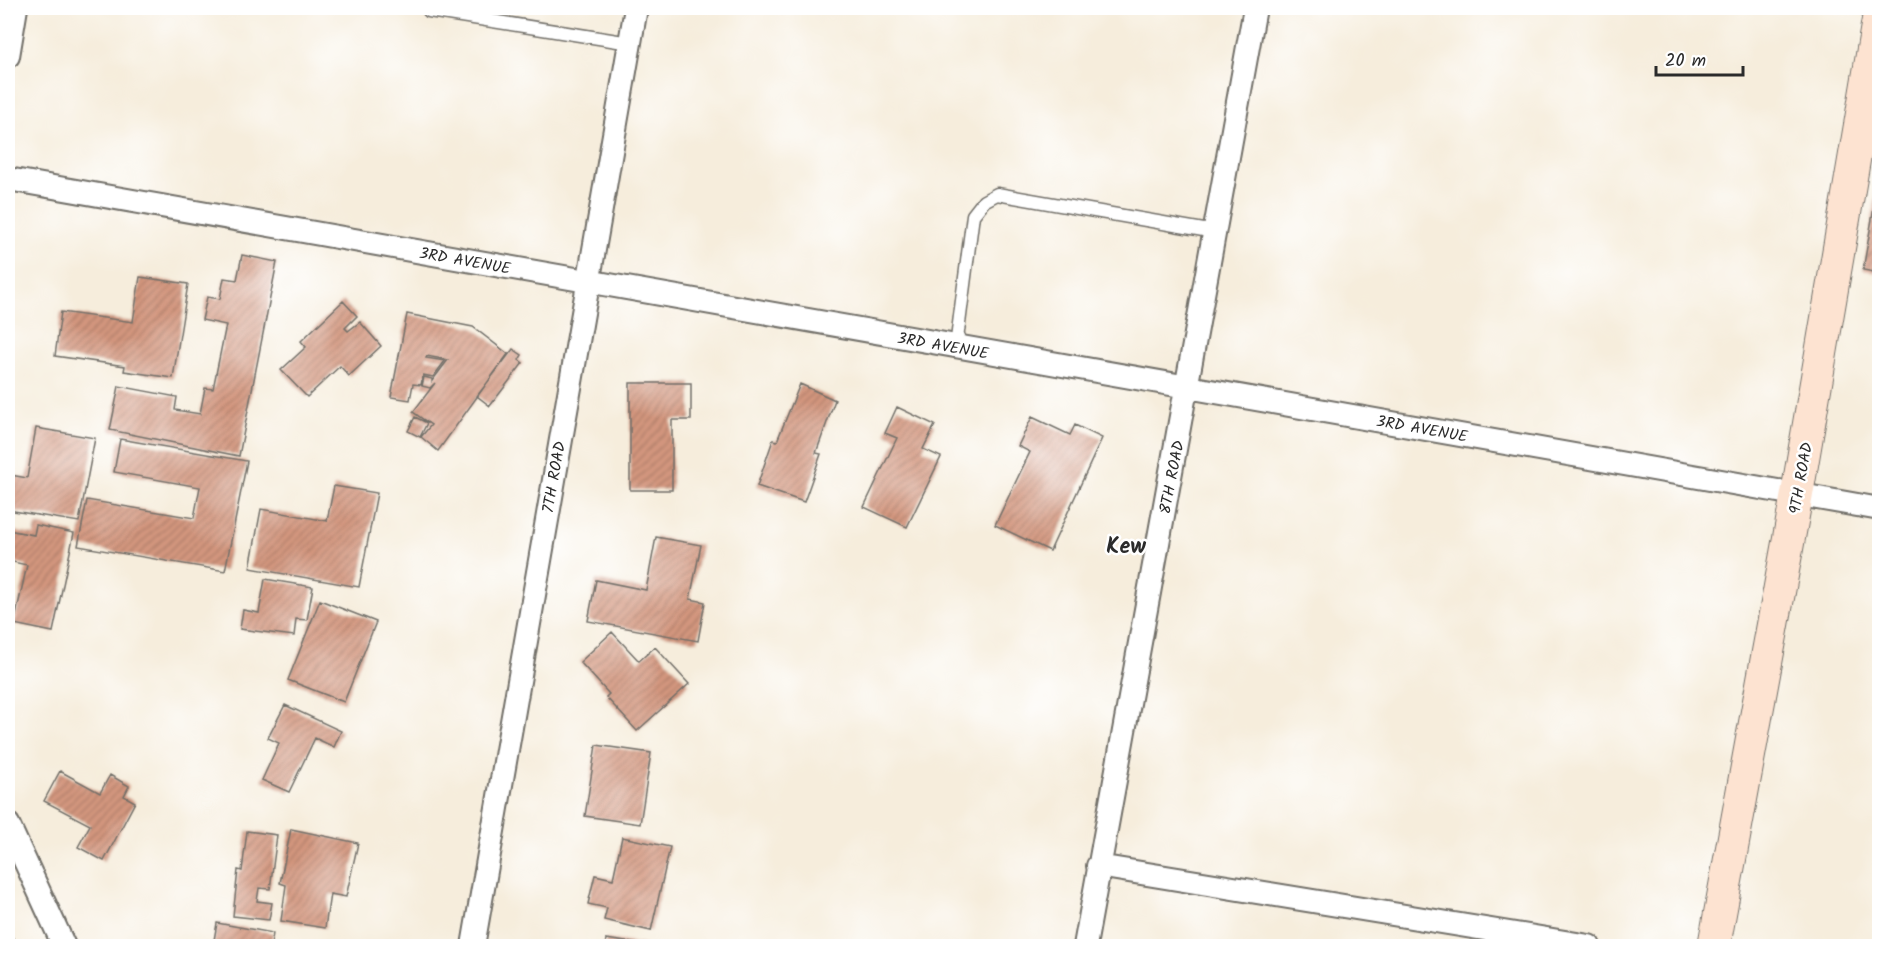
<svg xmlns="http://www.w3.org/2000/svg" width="1887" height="954" font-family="Kalam,sans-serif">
	<defs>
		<pattern id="building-hatch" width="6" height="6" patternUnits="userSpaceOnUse" patternTransform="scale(1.5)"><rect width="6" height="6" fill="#d3967e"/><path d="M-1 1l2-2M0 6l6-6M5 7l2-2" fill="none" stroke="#ab7b67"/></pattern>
	</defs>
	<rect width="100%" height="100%" fill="#fff"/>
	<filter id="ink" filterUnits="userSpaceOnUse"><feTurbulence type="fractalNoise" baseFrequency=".0167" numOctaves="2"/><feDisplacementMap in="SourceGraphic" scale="12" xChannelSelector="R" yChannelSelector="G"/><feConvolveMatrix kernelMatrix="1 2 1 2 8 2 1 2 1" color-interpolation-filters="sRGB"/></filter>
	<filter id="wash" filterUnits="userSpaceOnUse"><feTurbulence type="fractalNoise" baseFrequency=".008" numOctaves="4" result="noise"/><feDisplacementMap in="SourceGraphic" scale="24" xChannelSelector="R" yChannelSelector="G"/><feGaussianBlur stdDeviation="1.35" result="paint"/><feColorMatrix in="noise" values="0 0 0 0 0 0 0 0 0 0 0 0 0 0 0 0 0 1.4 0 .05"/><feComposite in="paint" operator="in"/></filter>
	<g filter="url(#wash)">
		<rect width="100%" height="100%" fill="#f6eddc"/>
		<g id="blocks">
			<!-- building -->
			<path fill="url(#building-hatch)" d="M1878 185H1880V273L1863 270Z
				M242 255 277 262 239 456 110 430 119 386 177 397 175 410 200 414 205 388 213 389 226 325 202 320 207 297 220 299 224 278 237 280Z
				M140 277 188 284 173 378 124 371 125 366 55 356 61 312 133 322Z
				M343 301 357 316 345 328 348 331 360 322 381 346 349 376 340 366 307 397 281 370 306 347 301 341Z
				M407 314 473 327 508 354 438 451 421 437 431 425 413 412 435 383 430 388 422 386 424 377 432 379V381L448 360 427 356 426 358 445 361 433 377 423 375 421 385 413 384 410 400 391 397Z
				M513 349 522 355 519 360 523 363 490 406 477 396Z
				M630 383H691V420H672V490H630Z
				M800 384 835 400 816 453 821 454 804 502 757 486 773 440 777 441Z
				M897 407 935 425 923 449 941 457 907 527 864 507 897 438 885 433Z
				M415 417 427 423 420 437 408 431Z
				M1032 417 1070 435 1075 425 1102 438 1050 551 995 525 1030 452 1018 446Z
				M36 428 95 438 79 522 8 510 10 475 27 478Z
				M120 439 247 461 225 571 78 546 87 500 194 518 200 487 114 472Z
				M334 486 377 493 359 587 250 568 261 509 327 521Z
				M36 525 74 533 53 632 14 624 27 565 8 561V530L34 535Z
				M656 537 701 545 690 599 705 602 698 641 588 621 596 580 646 590Z
				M265 579 313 587 307 620 296 619 294 636 240 629 243 610 259 613Z
				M320 600 376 622 344 702 288 680Z
				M612 632 639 661 655 647 689 684 637 731 606 697 609 694 580 662Z
				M285 705 341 731 334 747 315 738 289 792 262 780 279 743 268 738Z
				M596 745 651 753 640 824 585 816Z
				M60 771 100 793 110 775 129 786 124 796 135 802 104 861 78 847 90 825 44 801Z
				M291 829 358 843 346 897 330 894 325 928 281 921 286 885 280 883Z
				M247 831 277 835 270 889 259 888 257 901 272 903 269 920 233 916 238 870 242 871Z
				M622 837 670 847 651 931 604 920 607 908 588 904 595 875 613 879Z
				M217 923 273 933 271 946H213Z
				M8 928 16 944 12 946H8Z
				M606 939 645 945V946H605Z"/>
		</g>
	</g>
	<g filter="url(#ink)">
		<use href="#blocks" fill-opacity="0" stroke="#726f69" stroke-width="1.5"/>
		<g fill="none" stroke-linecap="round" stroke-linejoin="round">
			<defs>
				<path id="lane" d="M429 11 630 43
					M956 347 973 215 984 201 997 194 1215 232"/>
				<path id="street" d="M8 56 16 8
					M8 179 1880 509
					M8 824 64 946
					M1098 866 1589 946
					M473 946 636 8
					M1085 946 1255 8"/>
				<path id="secondary" d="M1714 946 1797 494 1880 8"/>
			</defs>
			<!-- lane casing -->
			<use href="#lane" stroke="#726f69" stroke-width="15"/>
			<!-- street casing -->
			<use href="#street" stroke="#726f69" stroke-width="26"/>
			<!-- secondary casing -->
			<use href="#secondary" stroke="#726f69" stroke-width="34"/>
			<!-- lane -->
			<use href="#lane" stroke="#fff" stroke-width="12"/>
			<!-- street -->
			<use href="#street" stroke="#fff" stroke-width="22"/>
			<!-- secondary -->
			<use href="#secondary" stroke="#fde3d1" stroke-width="32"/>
		</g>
	</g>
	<g text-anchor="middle" stroke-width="5" stroke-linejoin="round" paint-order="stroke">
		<!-- street labels -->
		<g font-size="16" fill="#2b2b2b" stroke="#fff">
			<text transform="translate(465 260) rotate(10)" y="6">3RD AVENUE</text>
			<text transform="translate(943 345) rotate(10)" y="6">3RD AVENUE</text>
			<text transform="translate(1422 428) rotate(10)" y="6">3RD AVENUE</text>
			<text transform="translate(553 477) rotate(-80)" y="6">7TH ROAD</text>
			<text transform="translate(1171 477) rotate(-79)" y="6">8TH ROAD</text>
			<text transform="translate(1800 478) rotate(-80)" y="6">9TH ROAD</text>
		</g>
		<!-- district labels -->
		<g font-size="22" font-weight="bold" fill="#2b2b2b" stroke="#fff">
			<text x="1126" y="553">Kew</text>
		</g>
	</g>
	<!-- margin -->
	<rect width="1887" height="954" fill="none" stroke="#fff" stroke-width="30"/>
	<!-- scale -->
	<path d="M1656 66v9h87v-9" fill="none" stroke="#2b2b2b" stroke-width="3"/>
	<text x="1665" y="66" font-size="18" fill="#2b2b2b" stroke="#ffffff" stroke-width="4.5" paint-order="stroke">20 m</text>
</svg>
